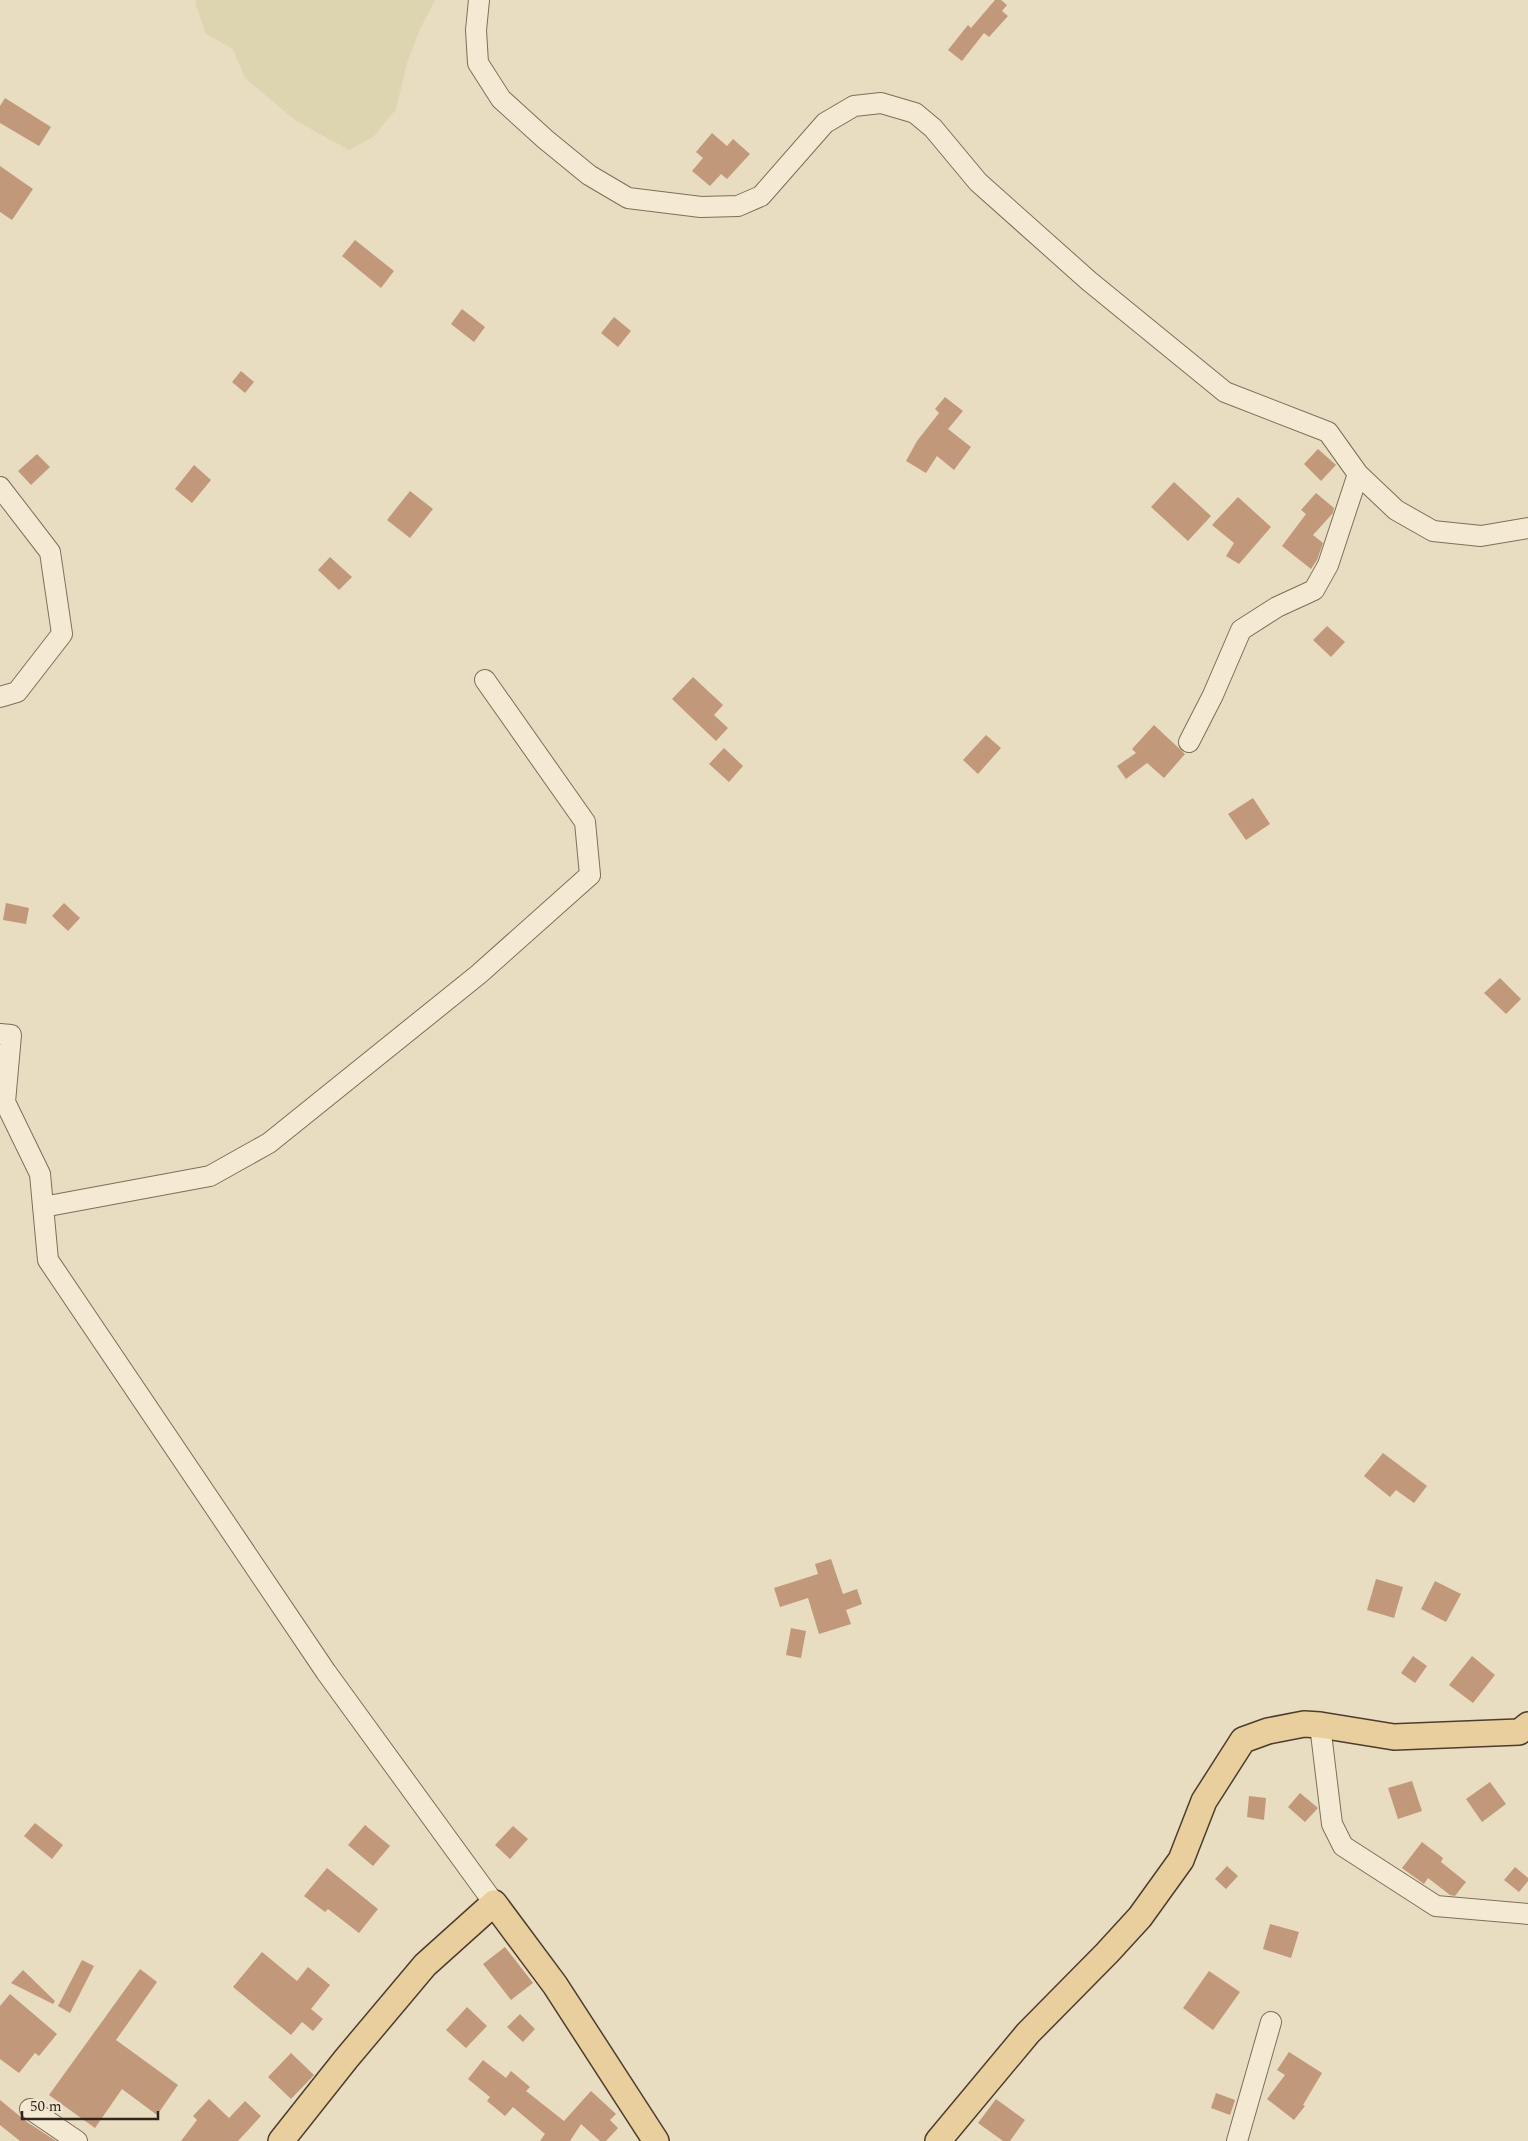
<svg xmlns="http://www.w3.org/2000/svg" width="1528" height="2141" font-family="Spectral,serif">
	<rect width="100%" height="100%" fill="#e8dcc1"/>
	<!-- farmland -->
	<path fill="#dcd5b0" d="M196 0H435L420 29 407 63 396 109 374 136 349 150 295 120 245 78 233 49 206 34 196 5Z"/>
	<!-- building -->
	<path fill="#c2987b" d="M995 0H1001L1007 5 1002 11 1008 16 989 37 984 33 962 61 948 50 968 25 971 28Z
		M5 98 51 127 39 146 0 123V106Z
		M712 133 727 146 733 139 750 154 727 179 721 174 710 186 692 171 703 158 696 152Z
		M0 166 33 189 12 220 0 212Z
		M355 240 394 271 381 288 342 256Z
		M462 309 485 327 474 342 451 324Z
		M614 317 631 331 618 347 601 333Z
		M241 371 254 382 245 393 232 382Z
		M945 397 963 411 948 429 971 447 954 470 937 456 926 473 906 461 917 441 939 413 935 409Z
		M1318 449 1336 465 1321 481 1304 464Z
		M37 454 50 467 31 485 18 471Z
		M194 465 211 480 192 503 175 489Z
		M1174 482 1211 516 1188 541 1151 507Z
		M410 491 433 509 410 538 387 520Z
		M1316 493 1334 508 1333 513 1313 535 1323 543 1317 560 1311 569 1282 546 1306 514 1301 510Z
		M1238 497 1271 527 1239 564 1226 556 1234 543 1212 525Z
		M330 557 352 577 339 590 318 570Z
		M1327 626 1345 642 1331 657 1313 640Z
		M693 677 723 705 714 715 728 728 716 741 672 699Z
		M1154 725 1185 754 1164 778 1147 763 1126 779 1117 766 1136 753 1132 749Z
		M986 735 1001 748 978 774 963 760Z
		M724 748 743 766 729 782 709 764Z
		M1253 798 1270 824 1246 840 1228 814Z
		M6 903 29 908 26 924 3 920Z
		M64 903 80 918 68 931 52 916Z
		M1500 978 1521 999 1506 1014 1484 993Z
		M1383 1453 1427 1486 1414 1503 1396 1490 1390 1497 1364 1476Z
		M831 1559 843 1594 857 1589 862 1604 846 1610 851 1624 819 1634 808 1598 780 1607 774 1588 818 1574 815 1564Z
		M1376 1579 1403 1587 1394 1618 1367 1610Z
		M1435 1581 1461 1594 1446 1622 1421 1609Z
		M791 1628 806 1631 801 1658 786 1655Z
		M1413 1656 1427 1666 1415 1683 1401 1673Z
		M1472 1656 1495 1675 1473 1703 1449 1685Z
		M1412 1781 1422 1811 1398 1819 1388 1788Z
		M1490 1782 1506 1804 1482 1822 1466 1799Z
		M1300 1793 1318 1808 1305 1822 1288 1807Z
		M1249 1796 1266 1798 1264 1820 1247 1817Z
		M35 1823 63 1845 52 1859 24 1836Z
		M365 1825 390 1846 373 1866 348 1845Z
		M513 1826 528 1839 510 1859 495 1845Z
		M1422 1842 1443 1858 1441 1862 1466 1882 1455 1896 1450 1895 1428 1878 1424 1884 1402 1868Z
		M1227 1866 1238 1876 1226 1889 1215 1879Z
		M1515 1867 1528 1878V1881L1519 1892 1504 1880Z
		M327 1868 378 1909 359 1933 328 1909 325 1912 304 1896Z
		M1270 1924 1299 1932 1291 1958 1263 1949Z
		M505 1947 533 1983 511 2000 483 1964Z
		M262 1952 297 1981 308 1967 330 1985 311 2009 323 2019 313 2031 302 2022 291 2035 233 1987Z
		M82 1960 94 1966 70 2013 58 2006Z
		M140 1969 157 1982 116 2040 178 2085 157 2115 122 2089 95 2128 49 2095Z
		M23 1970 55 2001 53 2004 11 1983Z
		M1209 1971 1240 1992 1213 2030 1183 2008Z
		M10 1994 57 2034 39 2056 35 2053 19 2073 0 2059V2006Z
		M467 2007 487 2026 466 2048 446 2030Z
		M520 2014 535 2029 523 2042 507 2027Z
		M1289 2052 1322 2073 1303 2105 1305 2106 1294 2120 1267 2099 1285 2075 1277 2070Z
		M291 2053 314 2075 291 2099 268 2077Z
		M483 2060 506 2078 511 2071 530 2087 526 2091 564 2121 591 2091 616 2114 610 2120 618 2128 606 2141H600L581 2124 570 2141H540L545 2134 513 2107 505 2116 487 2101 490 2097 468 2079Z
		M1216 2093 1235 2100 1230 2115 1211 2108Z
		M209 2099 229 2118 245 2101 261 2116 238 2141H181L197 2120 193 2116Z
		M996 2099 1025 2120 1010 2141H1003L978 2123Z
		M0 2100 27 2122 56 2141H20L0 2125Z"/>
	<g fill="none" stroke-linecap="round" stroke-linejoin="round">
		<defs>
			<path id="minor" d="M479 0 476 30 478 63 501 99 545 139 589 175 628 198 701 207 738 206 761 196 825 123 854 106 881 103 915 113 933 128 978 182 1089 281 1225 392 1328 432 1358 474 1396 510 1433 531 1481 536 1528 528
				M0 487 50 552 62 634 17 692 0 697
				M1189 742 1213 695 1241 630 1277 607 1314 590 1328 565 1358 474
				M0 1034 11 1035 5 1102 40 1174 48 1260 326 1672 494 1903
				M43 1207 210 1176 269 1143 479 974 590 875 585 822 485 680
				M1320 1725 1332 1824 1343 1846 1436 1906 1528 1914
				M30 2109 77 2141
				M1237 2141 1271 2022"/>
			<path id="major" d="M281 2141 346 2059 425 1965 494 1903 555 1985 656 2141
				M938 2141 1028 2033 1107 1953 1140 1917 1181 1860 1204 1801 1243 1740 1268 1731 1304 1724 1320 1725 1394 1737 1519 1732 1528 1725"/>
		</defs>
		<!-- minor casing -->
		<use href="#minor" stroke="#7f6e5b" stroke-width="22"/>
		<!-- major casing -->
		<use href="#major" stroke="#4d3d2f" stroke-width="28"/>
		<!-- minor -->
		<use href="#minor" stroke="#f4ead3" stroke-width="20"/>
		<!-- major -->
		<use href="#major" stroke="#e8cf9d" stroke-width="25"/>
	</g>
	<!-- scale -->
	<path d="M22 2111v8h136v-8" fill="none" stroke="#31261d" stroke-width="2.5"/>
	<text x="30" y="2111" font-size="15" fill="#31261d" stroke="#f0e6d0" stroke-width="4" paint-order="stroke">50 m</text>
</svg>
